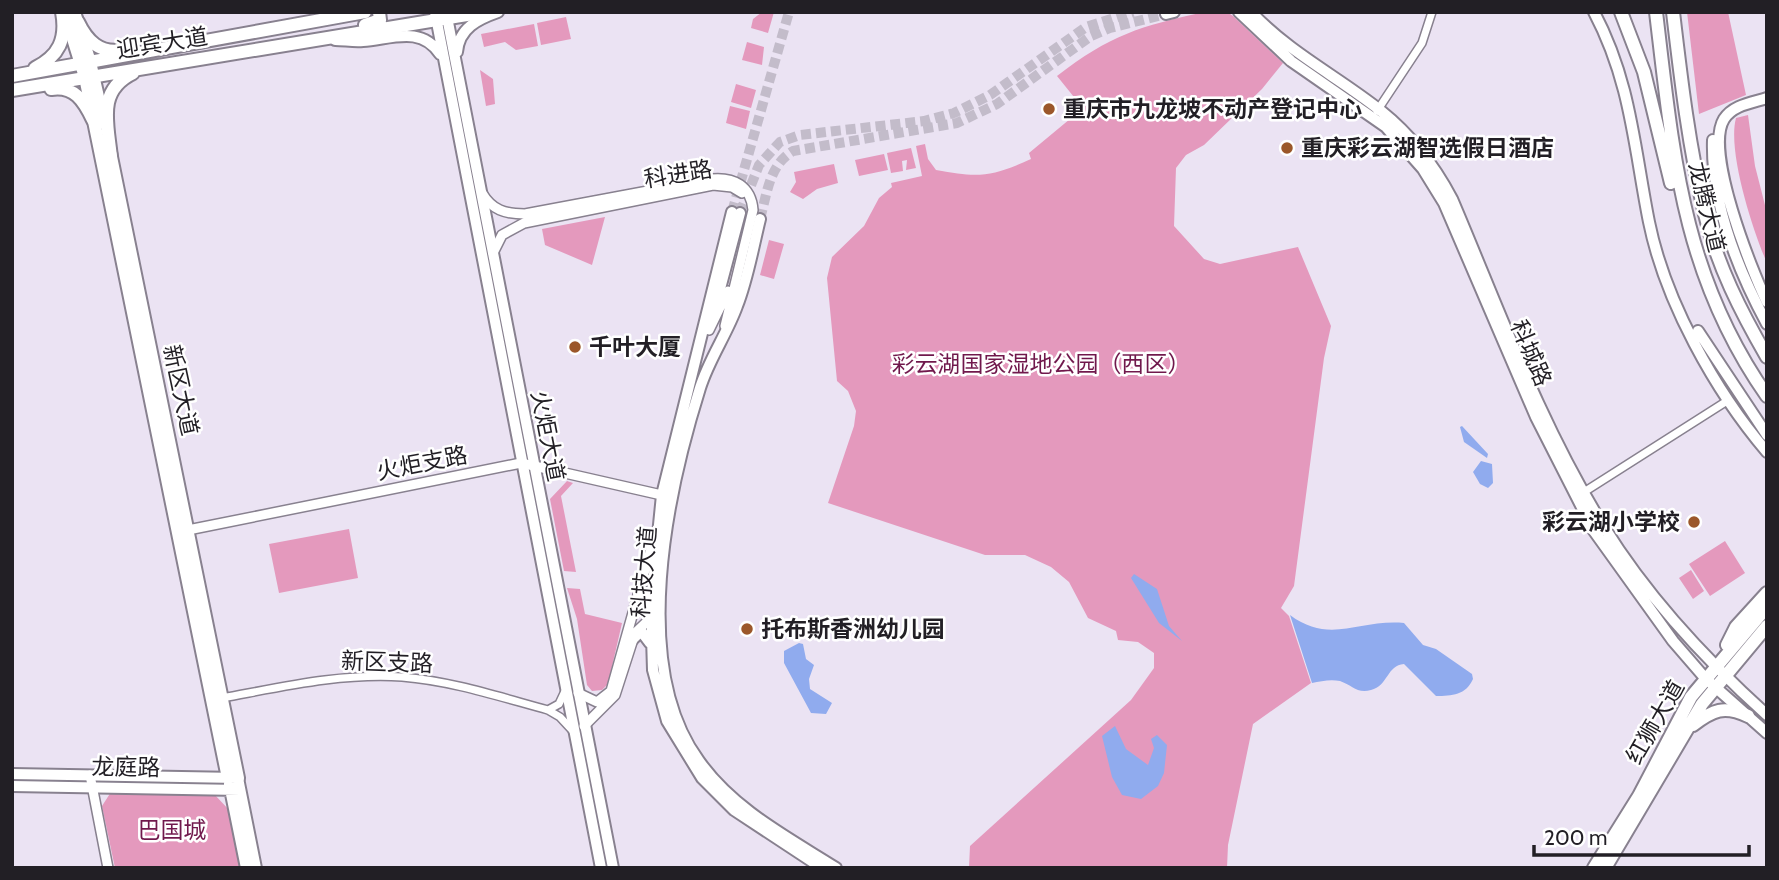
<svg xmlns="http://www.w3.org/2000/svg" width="1779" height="880" font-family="Cabin,'Noto Sans SC',sans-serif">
	<rect width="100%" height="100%" fill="#ebe3f3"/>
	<!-- green -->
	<path fill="#e499bd" d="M762 12H774L768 33 751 28 753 19Z
		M1205 12H1227L1233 16 1283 63 1262 89 1204 145 1186 155 1176 168 1174 226 1204 259 1220 264 1298 247 1331 326 1324 358 1294 586 1281 608 1289 616 1311 683 1253 724 1228 845 1227 868H969L970 846 1131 700 1154 668V653L1138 642 1118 640 1116 631 1088 618 1069 582 1051 567 1025 555H985L828 503 854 426 856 411 848 391 837 381 827 278 832 257 864 226 879 198 892 187 891 183 922 176 916 146 925 144 928 159 936 170C979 178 991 177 1031 159L1029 153 1076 114 1079 117 1086 112 1057 76C1110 35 1140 26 1205 12Z
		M1687 12H1728L1746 95 1699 114Z
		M566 17 571 39 541 45 537 23Z
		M534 24 538 46 516 50 505 42 484 47 481 34Z
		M747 42 764 47 762 65 742 60Z
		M480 70 493 79 495 104 486 106Z
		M736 84 756 90 751 108 731 102Z
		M730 106 750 111 746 129 726 123Z
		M1748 115 1755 166 1767 213V263C1753 231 1727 151 1736 118Z
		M911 148 916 168 906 170 907 160 902 161 903 171 891 173 887 153Z
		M884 154 888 170 859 176 855 160Z
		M834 164 838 183 817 189 803 199 790 192 796 182 794 172Z
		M605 217 592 265 545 245 542 229Z
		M769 240 784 244 774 279 760 275Z
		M567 481 573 483 561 496 576 572 564 571 550 499Z
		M349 529 358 578 279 593 269 544Z
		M1725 541 1745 573 1710 596 1689 564Z
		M1691 570 1704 591 1693 599 1679 578Z
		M567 588 580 589 585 614 622 623 608 684 602 690 592 691 587 685 577 619Z
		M111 792 214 794 231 812 242 868H115L102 806Z"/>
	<!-- water -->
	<path fill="#90abee" d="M1462 426 1488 454 1487 458 1464 442 1460 427Z
		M1481 461 1492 464 1493 483 1488 488 1480 484 1473 472Z
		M1134 574 1157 589 1169 626 1182 641 1159 623 1131 578Z
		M1290 615C1330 645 1359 619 1404 623L1423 645 1436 649 1472 674 1473 679C1466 695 1452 696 1436 696L1404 664C1387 665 1388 686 1371 690 1357 694 1352 685 1340 681 1331 679 1321 681 1312 683Z
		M799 643 803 644 806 659 814 665 809 679 810 689 832 703 826 714 811 713 784 663V651Z
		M1115 726 1126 749 1148 765 1154 748 1151 739 1157 735 1167 745 1164 773 1158 786 1141 799 1122 795 1112 777 1102 736Z"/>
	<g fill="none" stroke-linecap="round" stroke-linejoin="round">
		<!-- secondary-tunnel -->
		<path stroke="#c3bcca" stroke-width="10" stroke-dasharray="10 5" stroke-linecap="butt" d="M732 212 789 12
			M740 213 759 165 780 142 800 135 924 121 954 113 990 95 1086 27 1133 12
			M760 219C767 194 769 165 793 151L957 123 997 104 1091 36 1110 28 1166 14"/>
		<defs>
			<path id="minor" d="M1377 111 1422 43 1432 12
				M1584 492 1727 401
				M566 689 559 704 548 710 560 717 573 731
				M222 698C282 687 341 673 402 677 452 681 500 697 548 710"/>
			<path id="tertiary" d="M482 193C492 210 505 214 525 214L712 179C734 177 751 186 753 210L725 326
				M493 253 502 235 524 223 713 185 732 187 742 193
				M709 330 728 291
				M183 531 521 463 666 496
				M578 693 597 702 611 691 654 538
				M584 726 615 695 635 633 655 614
				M90 775 108 868"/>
			<path id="secondary" d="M435 12 601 868
				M446 12 613 868
				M1239 12 1291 61 1386 127 1423 169 1444 203 1536 417 1594 531 1673 641 1705 678 1767 733
				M1251 12C1291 54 1337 76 1381 111 1411 135 1434 165 1452 199 1499 309 1540 425 1604 527 1648 598 1705 659 1767 715
				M1594 12C1631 82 1634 147 1649 222 1665 301 1715 391 1767 452
				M1166 14 1174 12
				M335 40C344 40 354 42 363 41 391 39 421 25 440 54
				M457 52C459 28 478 19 498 12
				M1767 98C1751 103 1733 105 1724 119 1704 151 1751 269 1767 302
				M1713 140C1711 202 1738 270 1767 324
				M732 212 662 495 651 604 653 670 667 721 702 778 734 810 822 868
				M760 219C753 247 748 278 737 306 727 334 709 359 700 388 667 493 629 666 699 761 733 809 787 837 836 868
				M712 319 740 213
				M1698 331 1767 435
				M632 640 641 631 650 643
				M12 774 238 778 256 868
				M229 784 246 868
				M12 786 240 790"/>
			<path id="primary" d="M74 12 90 62 104 123
				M65 13 85 77 228 778
				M109 147 238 778
				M1727 645 1736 627 1767 593
				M1693 725C1713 710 1724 705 1748 716
				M1594 868 1639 796 1691 697 1767 607
				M1605 868 1702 704 1767 626"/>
			<path id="trunk" d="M1621 12 1644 72 1671 183
				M1656 12C1673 154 1682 275 1767 396
				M1673 12C1681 80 1689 148 1705 214 1717 265 1741 312 1767 357
				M78 22C87 41 100 54 122 50
				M365 25 380 20 379 12
				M35 68C59 56 67 39 62 12
				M12 76 365 12
				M51 89C74 85 84 101 93 120
				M12 90 485 12
				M111 158C108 124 96 91 133 73"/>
		</defs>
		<!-- minor casing -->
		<use href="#minor" stroke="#88818f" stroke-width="10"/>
		<!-- tertiary casing -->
		<use href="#tertiary" stroke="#88818f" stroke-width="12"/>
		<!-- secondary casing -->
		<use href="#secondary" stroke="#88818f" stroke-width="14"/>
		<!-- primary casing -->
		<use href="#primary" stroke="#88818f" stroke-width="16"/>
		<!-- trunk casing -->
		<use href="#trunk" stroke="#88818f" stroke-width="16"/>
		<!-- minor -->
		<use href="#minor" stroke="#fff" stroke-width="7"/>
		<!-- tertiary -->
		<use href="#tertiary" stroke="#fff" stroke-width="9"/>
		<!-- secondary -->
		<use href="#secondary" stroke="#fff" stroke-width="10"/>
		<!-- primary -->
		<use href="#primary" stroke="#fff" stroke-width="12"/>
		<!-- trunk -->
		<use href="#trunk" stroke="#fff" stroke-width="12"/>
	</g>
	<!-- markers -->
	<g fill="#9b572a" stroke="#fff" stroke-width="2.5">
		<circle cx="1049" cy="109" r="7"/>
		<circle cx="1287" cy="148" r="7"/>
		<circle cx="575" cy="347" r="7"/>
		<circle cx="1694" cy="522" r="7"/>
		<circle cx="747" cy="629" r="7"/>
	</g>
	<g text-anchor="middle" stroke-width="5" stroke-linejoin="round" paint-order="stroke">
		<!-- street labels -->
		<g font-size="23" fill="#221f25" stroke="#fff">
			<text transform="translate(162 43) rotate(-9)" y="8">迎宾大道</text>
			<text transform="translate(678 174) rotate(-9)" y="8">科进路</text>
			<text transform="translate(1707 207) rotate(77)" y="8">龙腾大道</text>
			<text transform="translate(1531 353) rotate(67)" y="8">科城路</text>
			<text transform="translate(181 390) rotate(78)" y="8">新区大道</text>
			<text transform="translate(548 436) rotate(79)" y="8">火炬大道</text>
			<text transform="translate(422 463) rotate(-11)" y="8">火炬支路</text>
			<text transform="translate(644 572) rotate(-85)" y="8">科技大道</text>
			<text transform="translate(387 662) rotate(2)" y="8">新区支路</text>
			<text transform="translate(1655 722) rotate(-60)" y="8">红狮大道</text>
			<text transform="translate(126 767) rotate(1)" y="8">龙庭路</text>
		</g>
		<!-- poi labels -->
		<g font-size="23" font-weight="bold" fill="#221f25" stroke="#fff" text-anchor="start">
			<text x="1063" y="117">重庆市九龙坡不动产登记中心</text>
			<text x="1301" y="156">重庆彩云湖智选假日酒店</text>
			<text x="589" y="355">千叶大厦</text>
			<text x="1680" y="530" text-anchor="end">彩云湖小学校</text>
			<text x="761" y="637">托布斯香洲幼儿园</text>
		</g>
		<!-- park labels -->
		<g font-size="23" fill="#70184c" stroke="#fff">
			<text x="1041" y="372">彩云湖国家湿地公园（西区）</text>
			<text x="172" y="838">巴国城</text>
		</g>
	</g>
	<!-- border -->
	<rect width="1779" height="880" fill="none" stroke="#221f25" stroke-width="28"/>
	<!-- scale -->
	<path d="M1534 845v10h215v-10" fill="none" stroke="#221f25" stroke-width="3.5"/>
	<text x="1544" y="845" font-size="21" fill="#221f25" stroke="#ffffff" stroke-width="5" paint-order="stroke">200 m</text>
</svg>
